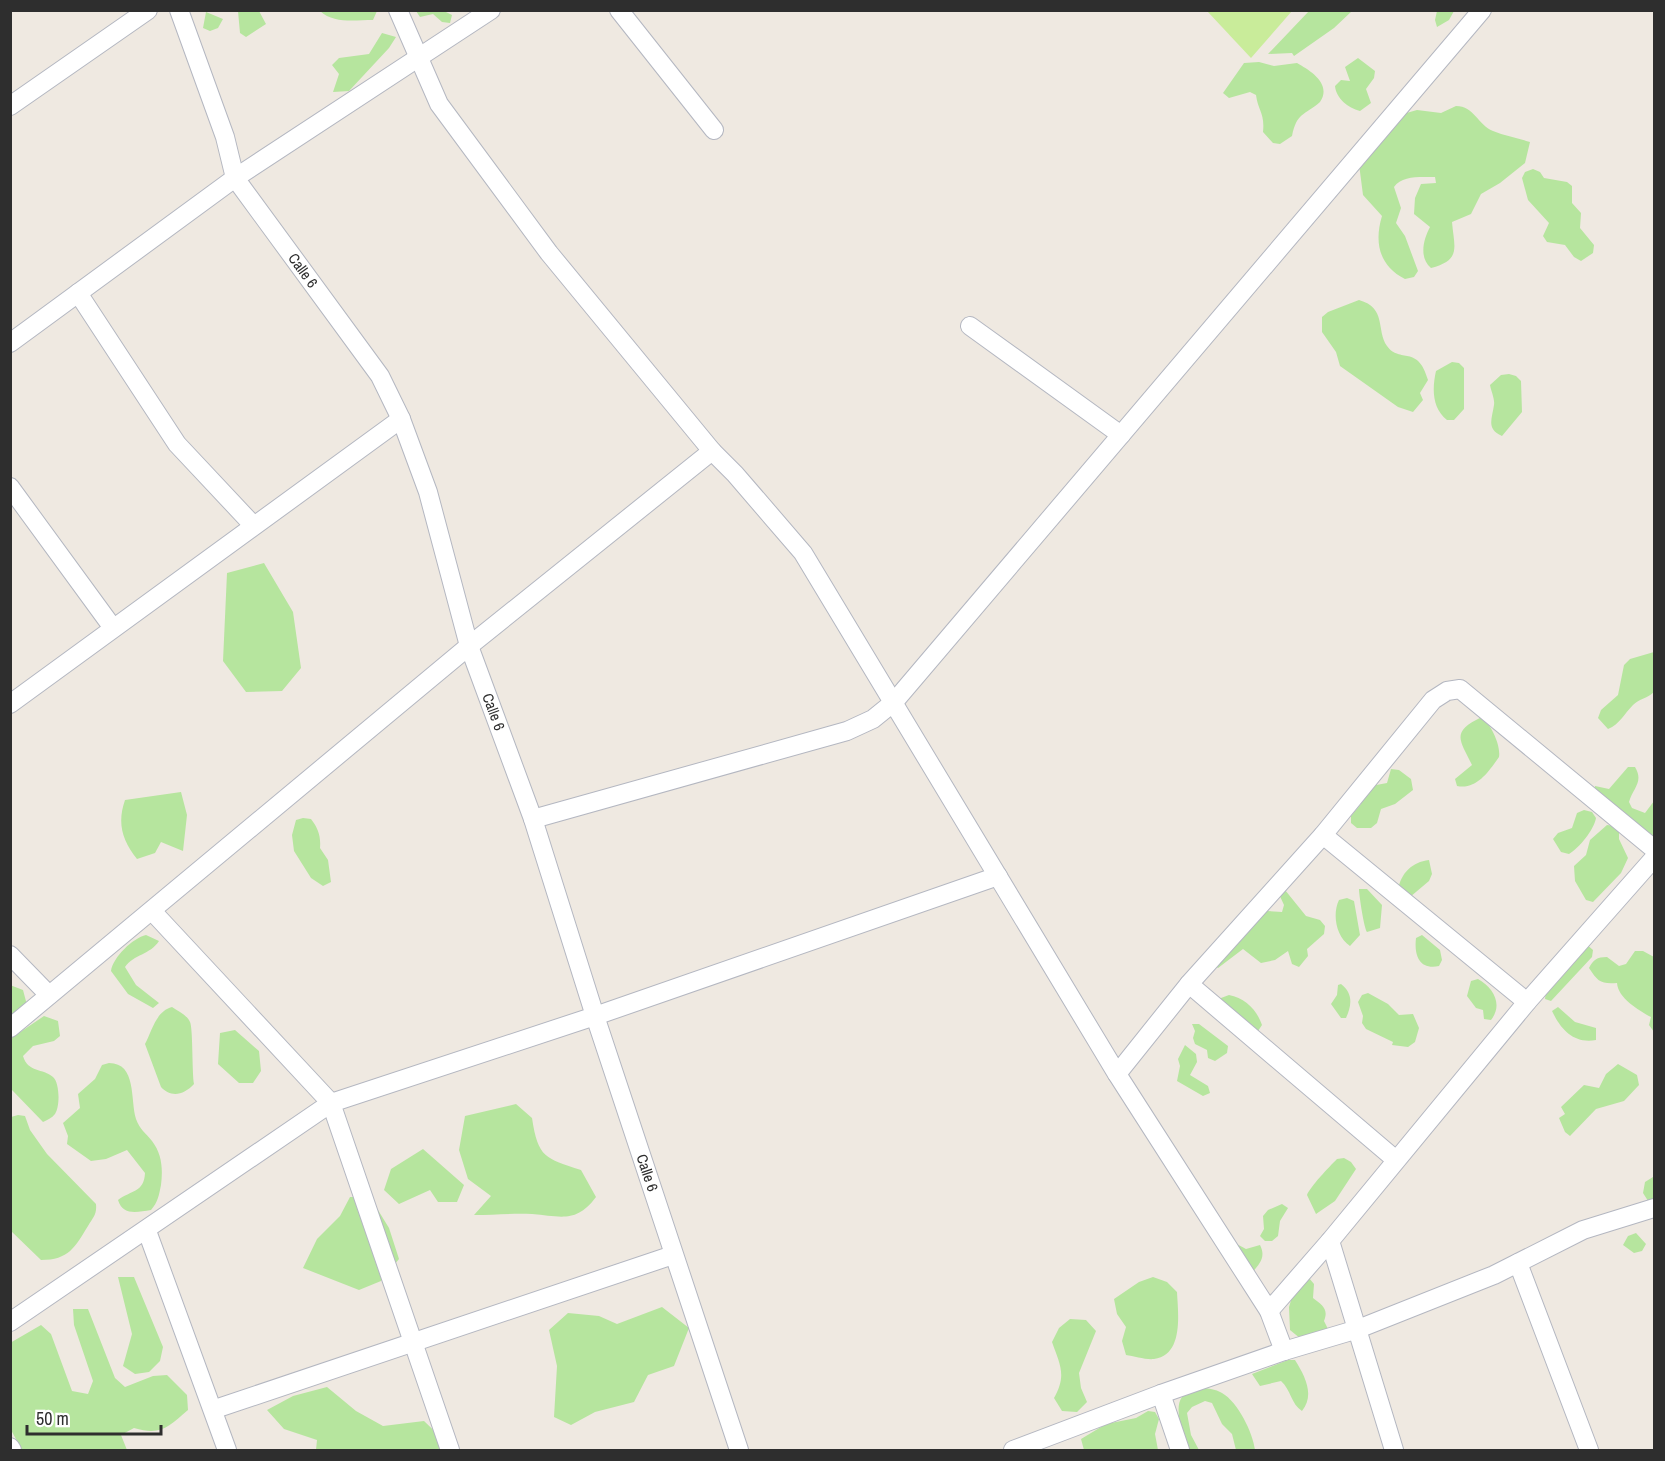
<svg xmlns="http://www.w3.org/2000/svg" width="1665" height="1461" font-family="'Archivo Narrow',sans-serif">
	<rect width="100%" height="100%" fill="#efe9e1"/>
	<!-- green -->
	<path fill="#b6e59e" d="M238 11H259L266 24 246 37 240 33Z
		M320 11H377L373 20C355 20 334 24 320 11Z
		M416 11H444L452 15 450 23 442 22 433 14 420 17Z
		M1309 11H1352L1334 28 1294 56 1292 53 1268 54Z
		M1437 11H1454L1449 20 1437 27 1435 20Z
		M206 12 223 19 218 28 210 31 203 28Z
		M382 33 396 37 389 48 349 91 333 92 339 74 332 65 339 58 369 54Z
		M1358 58 1375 71 1374 78 1366 89 1371 103 1360 111C1348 108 1336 98 1335 86L1341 80 1350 81 1345 67Z
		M1259 62 1274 66 1297 63C1311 71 1332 84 1320 102 1304 116 1297 112 1292 136L1280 144 1273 143 1263 132C1265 113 1258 111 1256 95L1250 92 1229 98 1223 93 1244 63Z
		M1456 106C1474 106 1478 125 1493 131 1505 136 1518 138 1530 142L1525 163 1500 183 1481 194 1471 214 1452 222C1454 247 1462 260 1431 268 1419 258 1423 240 1430 227L1414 214 1415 198 1421 184 1436 183 1435 177C1421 177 1402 175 1394 187L1401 208 1396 223 1405 236 1418 271 1414 277 1405 279C1379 266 1374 242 1382 216L1363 195 1359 164 1403 114 1417 110 1441 113Z
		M1533 169 1540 172 1544 178 1567 182 1572 186V203L1581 213 1580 228 1594 245 1593 253 1581 261 1574 257 1565 245 1547 242 1543 236 1549 223 1528 200 1522 178 1525 172Z
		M1359 300C1387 308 1376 330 1387 346 1400 364 1418 344 1428 380L1420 393 1423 400 1413 412 1398 407 1340 366 1336 352 1322 332V317L1328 312Z
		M1452 362 1459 363 1464 368V409L1454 420H1447C1432 408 1432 389 1436 371Z
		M1509 374 1516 376 1521 381 1522 412 1502 436C1486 429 1492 419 1494 405 1495 399 1491 391 1490 385L1501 375Z
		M264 563 293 612 301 668 282 691 246 692 223 661 227 573Z
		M1654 652V692C1648 698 1639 699 1633 705 1624 714 1620 724 1608 729L1598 718 1601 710 1618 695 1624 665 1630 659Z
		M1482 717C1491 725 1501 745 1499 757 1489 771 1477 790 1457 786L1455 779 1472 765C1460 740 1450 732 1482 717Z
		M1628 767H1635C1644 782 1633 788 1629 802L1632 808 1645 813 1654 801V837L1594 794 1595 786 1609 789Z
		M1391 769 1399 770 1411 779 1413 790 1395 804 1381 809 1377 823 1371 828H1357L1351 823V816L1361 804 1360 796 1371 786 1387 783Z
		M181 792 187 815 183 851 161 842 155 853 137 859C122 840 117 823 125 800Z
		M1584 810 1592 812 1596 818C1594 830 1579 848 1569 854L1561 852 1553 839 1558 833 1572 828 1577 813Z
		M303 818 311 819C318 828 321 836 320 848L328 860 331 882 323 886 311 878 294 851 292 835 296 820Z
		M1607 825 1615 826 1619 832V839L1628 858 1621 873 1593 902 1586 900 1575 881 1574 866 1586 855 1590 840Z
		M1429 860 1432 874 1429 881 1410 897 1398 890C1401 873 1412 862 1429 860Z
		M1359 889H1367L1382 905 1380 928 1367 932C1364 928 1359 895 1359 889Z
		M1285 890 1306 916 1320 920 1325 926 1324 934 1307 949 1308 956 1299 967 1292 964 1288 951 1275 960 1261 963 1243 949 1218 968 1212 963 1260 916 1267 911 1282 912 1284 905 1278 892Z
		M1347 898 1354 901 1360 935 1350 946C1336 937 1332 914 1339 900Z
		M146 935 159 941C150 955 134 954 125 967L136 985 159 1003 153 1008 128 994 111 971C113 957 133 938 146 935Z
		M1422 935 1440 950 1442 960 1439 966C1419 970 1414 955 1416 938Z
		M1585 943 1593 950 1592 957 1551 1001 1545 999 1546 991Z
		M1635 951H1643L1654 957V1032L1649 1025 1651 1017C1638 1010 1618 998 1617 983 1601 984 1598 982 1589 968 1593 960 1597 957 1607 957L1619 966 1626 964Z
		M1478 979C1494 988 1503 1005 1491 1020L1484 1019 1483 1010 1476 1008 1467 996 1471 981Z
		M1341 984C1353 993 1352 1005 1346 1018H1341L1331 1004 1337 995 1338 985Z
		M10 985 23 990 27 1005 10 1020Z
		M1368 993 1388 1004 1399 1015 1413 1014 1419 1028 1415 1042 1408 1047 1392 1045 1393 1042 1366 1029 1362 1023 1363 1016 1358 1002 1362 995Z
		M1229 995C1245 998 1257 1010 1262 1025L1258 1031 1221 1005V998Z
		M172 1007C178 1011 187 1015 190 1022 193 1028 192 1073 194 1084 184 1095 171 1098 161 1087L145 1044C152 1031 156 1011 172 1007Z
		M1558 1007 1575 1022 1596 1028V1040C1574 1044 1561 1030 1552 1011Z
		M44 1016 58 1021 60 1036 54 1041 33 1046 23 1056C28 1073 43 1068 53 1077 60 1083 60 1107 55 1114 52 1118 47 1120 43 1122L11 1089 10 1039Z
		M1199 1024 1228 1046 1227 1053 1215 1061 1208 1058 1207 1050 1195 1044 1193 1038 1195 1031 1192 1024Z
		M235 1030 259 1051 261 1071 253 1083H239L218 1064 220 1033Z
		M1185 1045 1196 1054 1197 1062 1190 1075 1208 1086 1210 1093 1203 1096 1177 1081 1180 1066 1178 1059Z
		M109 1063C137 1063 130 1100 136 1119 140 1130 146 1133 152 1141 162 1154 163 1169 161 1185 159 1195 158 1202 151 1210 137 1212 123 1216 118 1200 131 1190 144 1193 145 1173L127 1150 106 1159 91 1161 67 1144 68 1136 63 1123 80 1108 78 1094 95 1079 102 1065Z
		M1618 1064 1637 1075 1639 1085 1624 1101 1596 1109 1570 1136 1565 1132 1559 1118 1565 1114 1561 1107 1584 1085 1599 1088 1606 1074Z
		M516 1104 532 1118C538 1158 545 1158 581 1170L596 1197C576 1224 560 1216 532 1214 513 1213 493 1215 474 1215L491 1196 468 1179 459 1150 465 1116Z
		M18 1115 25 1116 30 1130 47 1154 96 1204C97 1215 93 1217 88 1226 75 1247 69 1260 41 1260L11 1231V1117Z
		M423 1149 464 1185 457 1202H438L430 1190 399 1204 384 1190 391 1169Z
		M1344 1158 1351 1162 1356 1169 1335 1201 1316 1214 1307 1195C1310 1187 1329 1167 1337 1159Z
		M1653 1177 1654 1202 1650 1204 1643 1193 1645 1182Z
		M350 1197H370L389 1228 399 1259 381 1281 359 1290 303 1268 317 1239 340 1216Z
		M1282 1204 1288 1208 1280 1221 1278 1236 1272 1241H1265L1260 1236 1264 1229 1263 1216 1268 1210Z
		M1636 1233 1646 1244 1642 1251 1634 1253 1623 1245 1628 1236Z
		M1233 1242 1246 1249 1260 1245C1266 1257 1260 1263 1253 1272Z
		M118 1277H134L163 1347 160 1361 149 1372 135 1374 123 1366 132 1334Z
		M1153 1277 1167 1282 1177 1292C1178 1313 1184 1355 1154 1359 1146 1360 1134 1356 1126 1355L1122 1341 1126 1327 1117 1314 1114 1299 1139 1282Z
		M1309 1278 1314 1284 1313 1298C1322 1305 1329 1309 1324 1321L1328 1329 1301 1339 1290 1330 1289 1307 1296 1284Z
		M662 1307 689 1328 674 1366 648 1375 634 1402 595 1412 571 1425 554 1417 557 1366 549 1330 568 1313 599 1316 617 1324Z
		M73 1309H88L115 1378 125 1387 153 1376 167 1375 187 1395 188 1410C168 1427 161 1436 134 1428L121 1435 127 1450H22L11 1430 10 1343 41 1325 51 1334 72 1391 88 1394 93 1381 74 1325Z
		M1070 1319 1086 1320 1096 1331 1079 1373 1081 1388 1087 1402 1077 1412 1062 1411 1054 1398C1067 1375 1060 1365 1052 1342L1059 1328Z
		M1288 1360H1295C1305 1376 1315 1395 1302 1411 1291 1404 1291 1390 1281 1381L1260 1386 1252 1374Z
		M327 1387 356 1411 383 1426 424 1421 454 1450H316L317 1440 284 1429 267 1410 293 1396Z
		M1199 1388C1206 1388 1216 1389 1222 1393 1238 1402 1253 1433 1255 1450H1236L1232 1434 1222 1424 1212 1403 1205 1401 1192 1407 1187 1413 1191 1435 1199 1450H1188C1184 1438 1173 1409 1182 1397 1186 1393 1193 1390 1199 1388Z
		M1148 1411 1155 1412 1159 1419 1155 1434 1158 1450H1084L1081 1439 1106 1424 1136 1418Z"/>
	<!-- pitch -->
	<path fill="#c9ec9a" d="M1207 11H1292L1251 58Z"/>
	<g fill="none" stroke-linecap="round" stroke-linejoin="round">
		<defs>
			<g id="street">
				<path id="s1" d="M179 10 225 137 235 178 380 376 401 419 428 492 469 646 533 819 595 1016 739 1450"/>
				<path d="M398 10 439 104 549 253 712 451 735 474 803 553 1117 1074 1269 1311 1284 1351"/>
				<path d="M619 10 714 130"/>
				<path d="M10 106 148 10"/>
				<path d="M78 293 177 444 253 525"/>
				<path d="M970 326 1121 435"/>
				<path d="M10 343 235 178 491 10"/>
				<path d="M10 487 113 628"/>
				<path d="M10 704 401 419"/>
				<path d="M533 819 847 731 873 719 894 702 1482 10"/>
				<path d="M1323 835 1527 1002"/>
				<path d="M152 911 331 1103 450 1450"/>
				<path d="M10 955 49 995"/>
				<path d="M1189 984 1396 1160"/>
				<path d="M10 1028 469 646 712 451"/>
				<path d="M1117 1074 1189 984 1323 835 1433 700 1447 691 1460 689 1654 849"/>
				<path d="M147 1231 227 1450"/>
				<path d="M1330 1241 1394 1450"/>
				<path d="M1518 1263 1589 1450"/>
				<path d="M1269 1311 1330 1241 1527 1002 1654 858"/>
				<path d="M10 1322 331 1103 595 1016 998 876"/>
				<path d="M1161 1394 1180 1450"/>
				<path d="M215 1409 673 1255"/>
				<path d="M10 1447 12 1450"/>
				<path d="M1013 1450 1161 1394 1284 1351 1358 1329 1494 1275 1583 1230 1654 1208"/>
			</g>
		</defs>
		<!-- street casing -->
		<use href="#street" stroke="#b4b7c1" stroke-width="20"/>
		<!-- street -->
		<use href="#street" stroke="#fff" stroke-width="18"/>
	</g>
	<g text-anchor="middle" stroke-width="4.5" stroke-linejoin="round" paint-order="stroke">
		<!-- street labels -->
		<g font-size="15" fill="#2e2e2e" stroke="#fff">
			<text dy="5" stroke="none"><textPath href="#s1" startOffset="292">Calle 6</textPath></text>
			<text dy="5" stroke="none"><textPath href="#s1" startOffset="778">Calle 6</textPath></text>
			<text dy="5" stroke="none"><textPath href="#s1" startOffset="1264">Calle 6</textPath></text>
		</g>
	</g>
	<!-- border -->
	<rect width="1665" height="1461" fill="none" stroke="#2e2e2e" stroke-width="24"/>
	<!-- scale -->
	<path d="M27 1425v9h134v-9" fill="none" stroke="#2e2e2e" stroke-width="3"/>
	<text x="36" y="1425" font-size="18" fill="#2e2e2e" stroke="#ffffff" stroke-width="4.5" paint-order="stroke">50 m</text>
</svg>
